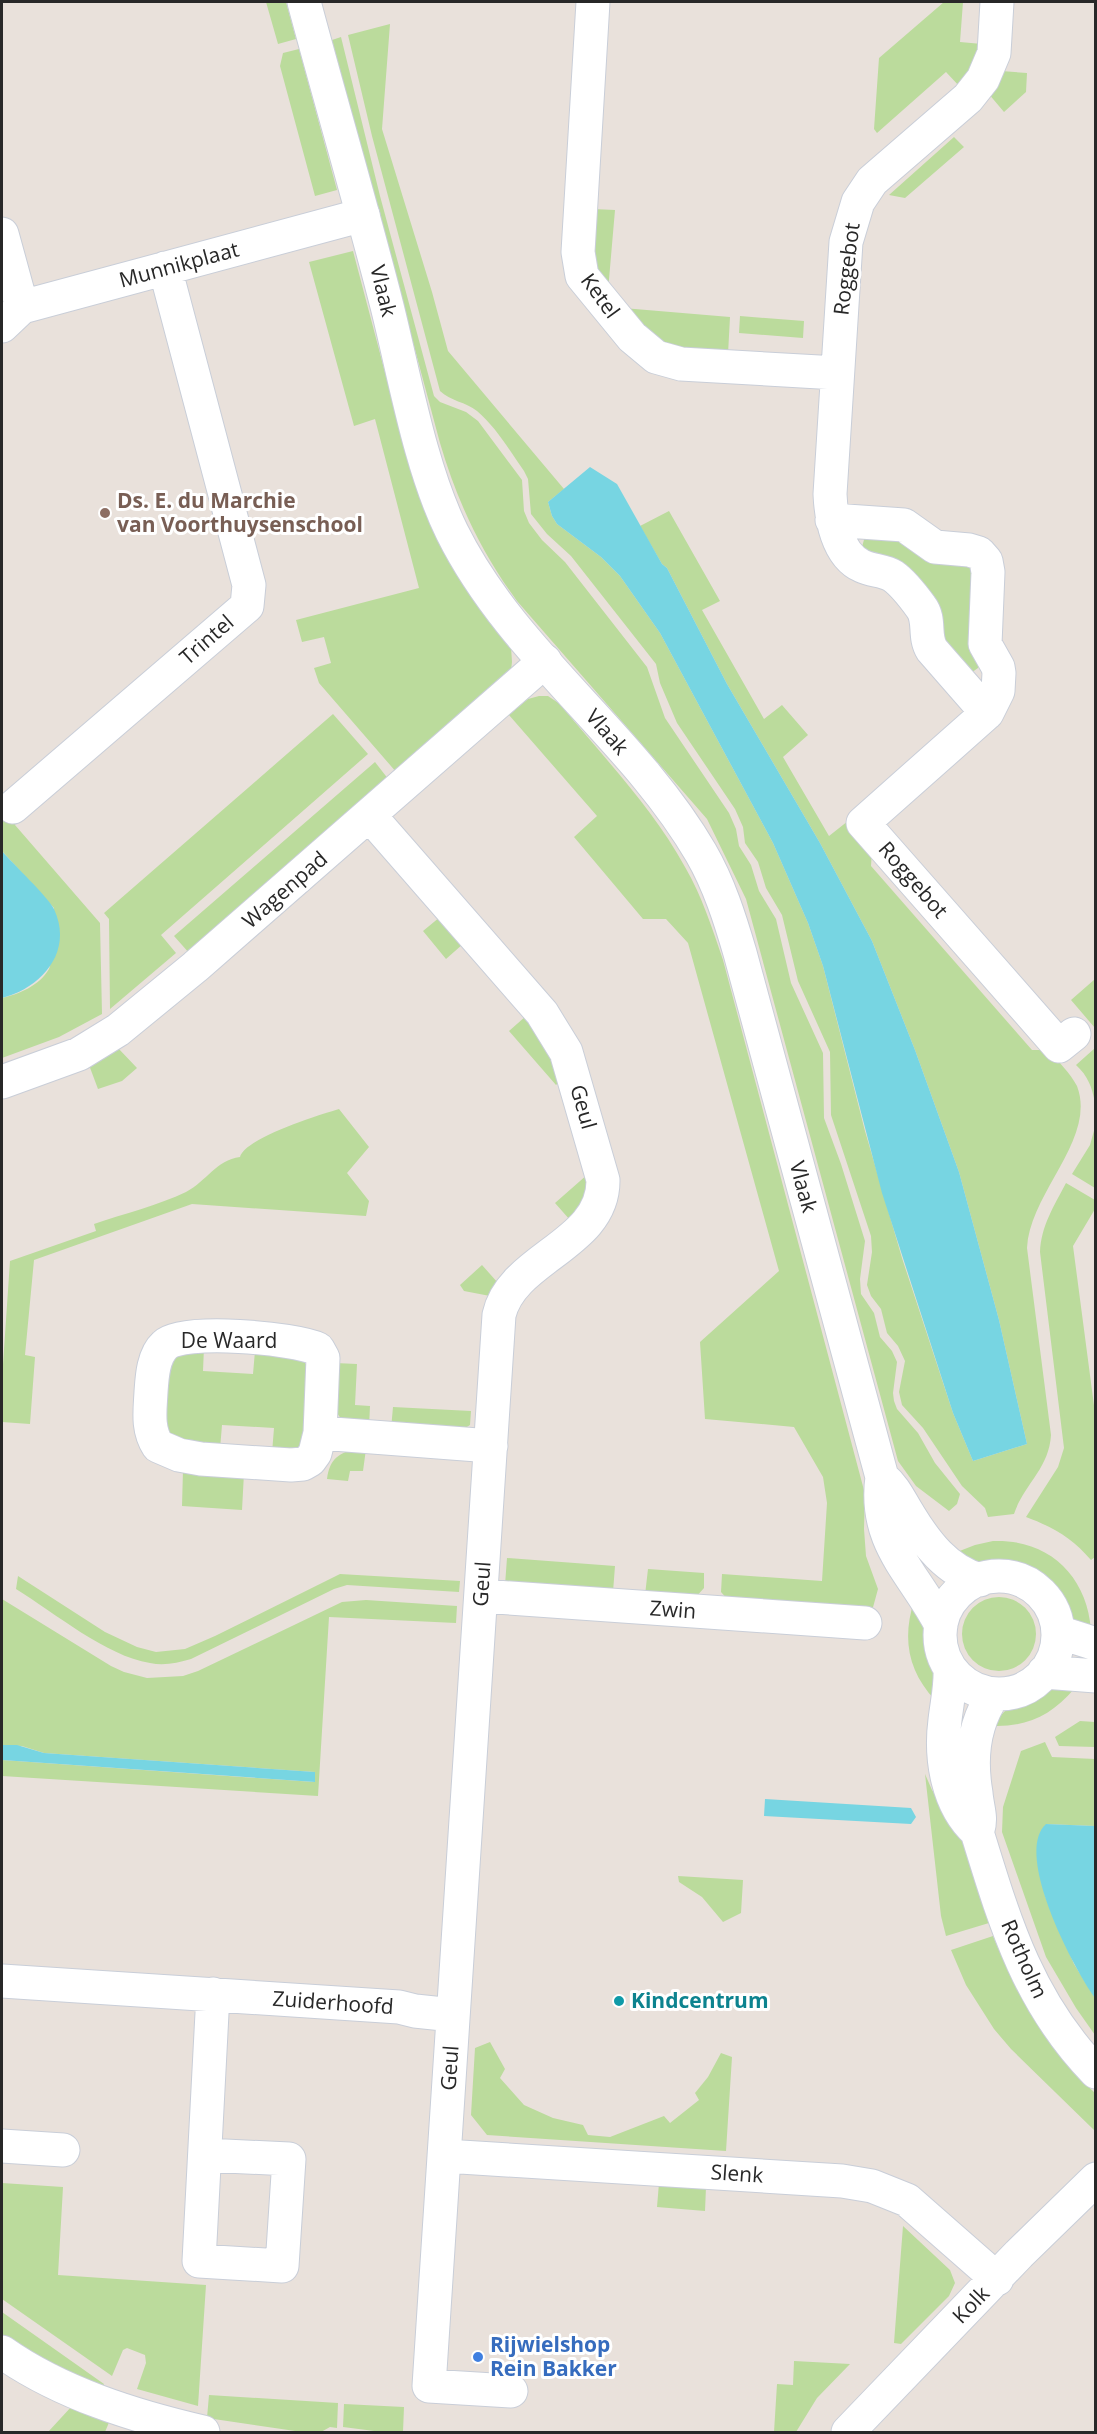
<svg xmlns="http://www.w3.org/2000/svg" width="1097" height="2434" font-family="'Open Sans',sans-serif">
	<rect width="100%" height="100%" fill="#e9e1db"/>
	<!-- green -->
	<path fill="#bbdb9c" d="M266 2H286L296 39 278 44Z
		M944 2H963L960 42 982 44 960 87 946 72 877 133 874 129 879 58Z
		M390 24 382 129 432 292 448 351 564 489 548 502 552 516 557 524 601 557 620 576 660 633 773 843 808 923 823 966 865 1131 902 1258 953 1413 973 1461 1027 1444 999 1320 959 1172 915 1050 872 941 820 843 727 684 667 568 662 564 640 526 669 511 720 601 702 610 764 719 782 705 808 735 783 757 829 836 848 821 872 850 871 866 1032 1050H1048C1059 1062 1070 1073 1077 1086 1097 1139 1030 1192 1027 1248L1051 1435C1049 1469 1024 1484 1014 1514L988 1517 985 1508 962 1486 923 1428 902 1405 899 1392 905 1361 898 1346 887 1333 881 1309 871 1296 867 1285 872 1252 871 1236 831 1115 830 1052 798 981 782 915 766 888 758 862 745 843 743 827 735 809 677 723 660 683 656 664 571 556 547 534 531 514 528 479 524 471C510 451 496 427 477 411 466 402 450 401 440 391L372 136 348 35Z
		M341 37 380 196 434 396 440 402 466 412 478 421 522 480 524 511 529 523 542 540 565 562 647 667 665 718 729 813 736 829 739 846 751 865 759 891 776 919 791 983 823 1053 824 1118 841 1164 865 1241 860 1279 861 1294 874 1313 880 1337 892 1351 897 1362 893 1393 894 1401 897 1409 918 1433 935 1463 960 1494 957 1504 949 1511 916 1486 898 1461 746 899 707 819 517 601C481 552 457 501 440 443L332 40Z
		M299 49 337 190 315 196 280 66 283 53Z
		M1001 71 1027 73 1026 92 1004 112 988 93Z
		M954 137 964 147 905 198 889 195Z
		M593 209 615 210 608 291C587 266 592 240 593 209Z
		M353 251 405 448 467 589 511 647 512 662 511 670 397 773 319 683 314 668 331 663 324 637 302 642 296 620 419 588 375 419 354 426 309 262Z
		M623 308 730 317 728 354 673 351Z
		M740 316 804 321 803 338 739 333Z
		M900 535 974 565 980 659 978 668 968 675 890 563 862 547 865 536Z
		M539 696H548L560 704C602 756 653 808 685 867 702 896 712 928 723 960L865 1494 864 1529 866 1556 878 1589 872 1611 729 1601 721 1592 722 1574 822 1581 827 1503 823 1477 794 1427 705 1419 700 1342 779 1271 688 943 666 919H643L574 837 597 816 509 715 528 699Z
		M333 714 368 754 161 935 176 953 110 1009 109 919 104 913Z
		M375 762 389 780 190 954 174 936Z
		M2 800 18 820 15 825 100 923 102 1014 59 1037 2 1058V998C19 994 39 986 49 969 53 962 53 920 54 908L2 851Z
		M440 917 463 944 446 959 423 931Z
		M1095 979V1028L1071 1000Z
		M526 1016 538 1030 561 1080 556 1085 509 1031Z
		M118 1048 137 1068 122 1081 98 1089 89 1065Z
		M1095 1048V1103C1092 1087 1088 1076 1076 1065Z
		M339 1109 369 1147 347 1173 369 1201 366 1216 192 1204 34 1260 25 1355 35 1357 30 1424 2 1422V1379L10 1261 96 1231 94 1224C123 1214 159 1205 186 1192 207 1181 216 1160 240 1157 245 1138 319 1115 339 1109Z
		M1095 1127V1188L1072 1174 1090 1145Z
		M588 1174V1193L570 1220 555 1203Z
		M1066 1183 1095 1200V1209L1073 1246 1095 1413V1557L1091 1560C1072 1538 1053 1527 1026 1517L1058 1467 1064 1448 1040 1252C1041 1226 1054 1206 1066 1183Z
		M482 1265 498 1283 490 1296 464 1291 460 1285Z
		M204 1347 203 1371 253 1374 255 1351C275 1352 299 1349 309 1369 308 1389 314 1445 291 1452 286 1454 278 1453 272 1453L274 1428 222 1425 220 1449 168 1439 160 1419 164 1368 174 1353Z
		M335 1363 357 1364 355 1405 370 1406 369 1427C363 1426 356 1426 350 1424 326 1415 334 1382 335 1363Z
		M393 1407 471 1411 470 1425 462 1430 391 1429Z
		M358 1448 366 1449 363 1471H350L348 1481 327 1479C330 1458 339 1453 358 1448Z
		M183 1470 244 1473 242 1510 182 1506Z
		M993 1541C1048 1539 1087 1575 1091 1630L1074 1620 1053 1590 1029 1571 998 1563 975 1562 957 1552 975 1545Z
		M507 1558 615 1566 613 1592 505 1585Z
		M648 1569 704 1573V1588L695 1598 645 1595Z
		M340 1574 460 1581 459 1592 347 1585 334 1589 191 1659C177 1663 164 1666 150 1663 106 1656 55 1613 16 1589L18 1576 105 1632 137 1647 156 1652 185 1649 215 1636Z
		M962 1634a37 37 0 1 1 74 0a37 37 0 1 1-74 0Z
		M2 1599 111 1666 124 1672 147 1678 183 1676 198 1671 342 1602 366 1600 457 1606 456 1623 329 1617 318 1796 2 1776V1760L314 1782 315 1772 44 1753 22 1746 2 1745Z
		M914 1601 926 1618 937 1667 935 1700C908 1671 902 1639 914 1601Z
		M1059 1685 1074 1689C1052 1715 1027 1727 993 1726 1006 1703 1034 1692 1059 1685Z
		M1080 1721 1095 1722V1747L1059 1746 1055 1737Z
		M1045 1742 1052 1757 1095 1759V1826L1046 1824 1044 1888 1045 1896 1074 1964 1095 1998V2035L1076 2008 1046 1957 1002 1832 1003 1807 1021 1751Z
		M925 1774 932 1790 960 1834 989 1923 946 1936 941 1916Z
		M678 1876 743 1880 741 1913 723 1922 702 1897 679 1882Z
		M993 1936C1017 1995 1048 2050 1095 2093L1094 2130 1011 2049 994 2029 966 1985 951 1950Z
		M490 2042 505 2069 500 2078 524 2105 553 2118 583 2125 588 2135 610 2137 664 2116 670 2123 699 2100 695 2093 708 2077 721 2053 732 2057 726 2151 487 2135 471 2115 475 2048Z
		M2 2183 63 2187 58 2275 206 2285 198 2406 137 2389 146 2363 145 2355 127 2348 123 2350 112 2376 2 2299Z
		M659 2183 706 2187 705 2211 657 2207Z
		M903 2226 950 2270 955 2283 949 2296 901 2344 894 2343Z
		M2 2312 104 2384 103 2387 26 2351 2 2334Z
		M794 2361 850 2364 817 2398 796 2432H774L777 2384 793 2385Z
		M209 2395 338 2403 337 2428 330 2427 321 2432H302L207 2418Z
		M344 2404 404 2407 403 2432H382L343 2427Z
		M72 2406 110 2420 105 2432H48Z"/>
	<!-- water -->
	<path fill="#77d5e2" d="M590 467 617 484 662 564 667 568 727 684 820 843 872 941 915 1050 959 1172 999 1320 1027 1444 973 1461 953 1413 882 1193 823 966 808 923 773 843 660 633 620 576 601 557 557 524 552 516 548 502Z
		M2 851C13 864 48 897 54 909 74 952 41 988 2 998Z
		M2 1745H17L44 1753 315 1772V1782L2 1760Z
		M765 1799 911 1808 916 1817 911 1824 764 1816Z
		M1046 1824 1095 1826V1998C1074 1969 1013 1854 1046 1824Z"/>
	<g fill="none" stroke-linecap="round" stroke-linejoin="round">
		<defs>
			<path id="minor" d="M593 2 578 252 582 276 632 337 656 357 681 364 837 373
				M2 234 22 307
				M2 326 22 307 363 215
				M832 520 904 525 935 547 969 550 979 553 986 561 988 572 985 644 998 667 999 673 998 691 987 713 863 823 1059 1046 1074 1034
				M987 713 932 650C923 636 931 620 921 607 913 596 903 583 893 576 884 570 872 571 862 566 837 555 831 517 830 494L846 242 858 202 872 181 968 98 983 79 994 53 997 2
				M13 807 247 606 249 585 165 268
				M370 816 542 1013 566 1052 603 1180C604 1245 512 1257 499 1315L429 2386 511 2391
				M2 1082 79 1054 118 1030 195 967 545 661
				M320 1433 323 1358 318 1349C295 1338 182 1328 165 1345 153 1356 152 1377 151 1392 150 1411 147 1429 158 1446L179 1455 201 1459 291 1465 303 1464 310 1460 315 1453 320 1433 491 1446
				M481 1596 865 1623
				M2 1981 399 2007 415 2011 453 2015
				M2 2146 63 2150
				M205 2155 289 2159 282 2266 199 2261C204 2172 209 2083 213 1994
				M445 2156 842 2181 872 2186 907 2200 997 2279
				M2 2352C60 2393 134 2416 203 2432
				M848 2432 1019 2254 1096 2179"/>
			<path id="tertiary" d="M304 2C331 103 361 204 387 306 405 378 420 467 452 532 513 655 633 736 701 853 719 884 730 919 740 953L882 1477C873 1544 914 1572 941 1625
				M882 1477C895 1488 900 1501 909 1515 926 1543 947 1571 980 1580
				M940 1635a59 59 0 1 1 118 0a59 59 0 1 1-118 0Z
				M1058 1632 1096 1644
				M950 1668C951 1686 947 1702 945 1720 940 1758 947 1805 977 1832 1005 1923 1028 2002 1096 2072
				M1044 1672 1096 1676
				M978 1830C982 1817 977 1807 976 1793 970 1758 973 1724 994 1694"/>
		</defs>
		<!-- minor casing -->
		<use href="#minor" stroke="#c9ced8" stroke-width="35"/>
		<!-- tertiary casing -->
		<use href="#tertiary" stroke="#c9ced8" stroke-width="35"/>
		<!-- minor -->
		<use href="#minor" stroke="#fff" stroke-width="33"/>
		<!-- tertiary -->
		<use href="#tertiary" stroke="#fff" stroke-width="33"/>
	</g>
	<!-- markers -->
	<circle fill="#8d6e63" stroke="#fff" stroke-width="2" cx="105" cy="513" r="6"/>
	<circle fill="#0f9aa8" stroke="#fff" stroke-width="2" cx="619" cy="2001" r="6"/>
	<circle fill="#3f7fe0" stroke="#fff" stroke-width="2" cx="478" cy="2357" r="6"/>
	<g text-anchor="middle" stroke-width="6" stroke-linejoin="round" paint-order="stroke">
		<!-- street labels -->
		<g font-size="21" fill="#282828" stroke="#fff">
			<text transform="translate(179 265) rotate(-15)" y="7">Munnikplaat</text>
			<text transform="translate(847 269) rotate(-83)" y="7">Roggebot</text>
			<text transform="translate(383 291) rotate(76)" y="7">Vlaak</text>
			<text transform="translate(600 296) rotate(54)" y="7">Ketel</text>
			<text transform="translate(207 640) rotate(-41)" y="7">Trintel</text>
			<text transform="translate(607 732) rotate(49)" y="7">Vlaak</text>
			<text transform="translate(913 880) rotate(49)" y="7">Roggebot</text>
			<text transform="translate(285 890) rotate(-41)" y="7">Wagenpad</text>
			<text transform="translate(583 1107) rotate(74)" y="7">Geul</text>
			<text transform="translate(803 1187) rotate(75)" y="7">Vlaak</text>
			<text x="229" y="1348">De Waard</text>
			<text transform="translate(482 1584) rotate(-86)" y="7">Geul</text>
			<text transform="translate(673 1610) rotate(4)" y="7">Zwin</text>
			<text transform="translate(1024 1959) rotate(66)" y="7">Rotholm</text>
			<text transform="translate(333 2003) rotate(4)" y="7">Zuiderhoofd</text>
			<text transform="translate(450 2068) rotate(-86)" y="7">Geul</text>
			<text transform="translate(737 2174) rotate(4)" y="7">Slenk</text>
			<text transform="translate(971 2305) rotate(-46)" y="7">Kolk</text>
		</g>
		<!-- education labels -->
		<g font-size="21" font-weight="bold" fill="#785e54" stroke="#fff" text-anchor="start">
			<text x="117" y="508">Ds. E. du Marchie<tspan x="117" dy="24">van Voorthuysenschool</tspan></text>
		</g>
		<!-- culture labels -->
		<g font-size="21" font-weight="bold" fill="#0d838f" stroke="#fff" text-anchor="start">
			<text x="631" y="2008">Kindcentrum</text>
		</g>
		<!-- shop labels -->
		<g font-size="21" font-weight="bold" fill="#366cbe" stroke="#fff" text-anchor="start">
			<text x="490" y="2352">Rijwielshop<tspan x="490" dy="24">Rein Bakker</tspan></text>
		</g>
	</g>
	<!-- border -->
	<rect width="1097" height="2434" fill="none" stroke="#282828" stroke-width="6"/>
</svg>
